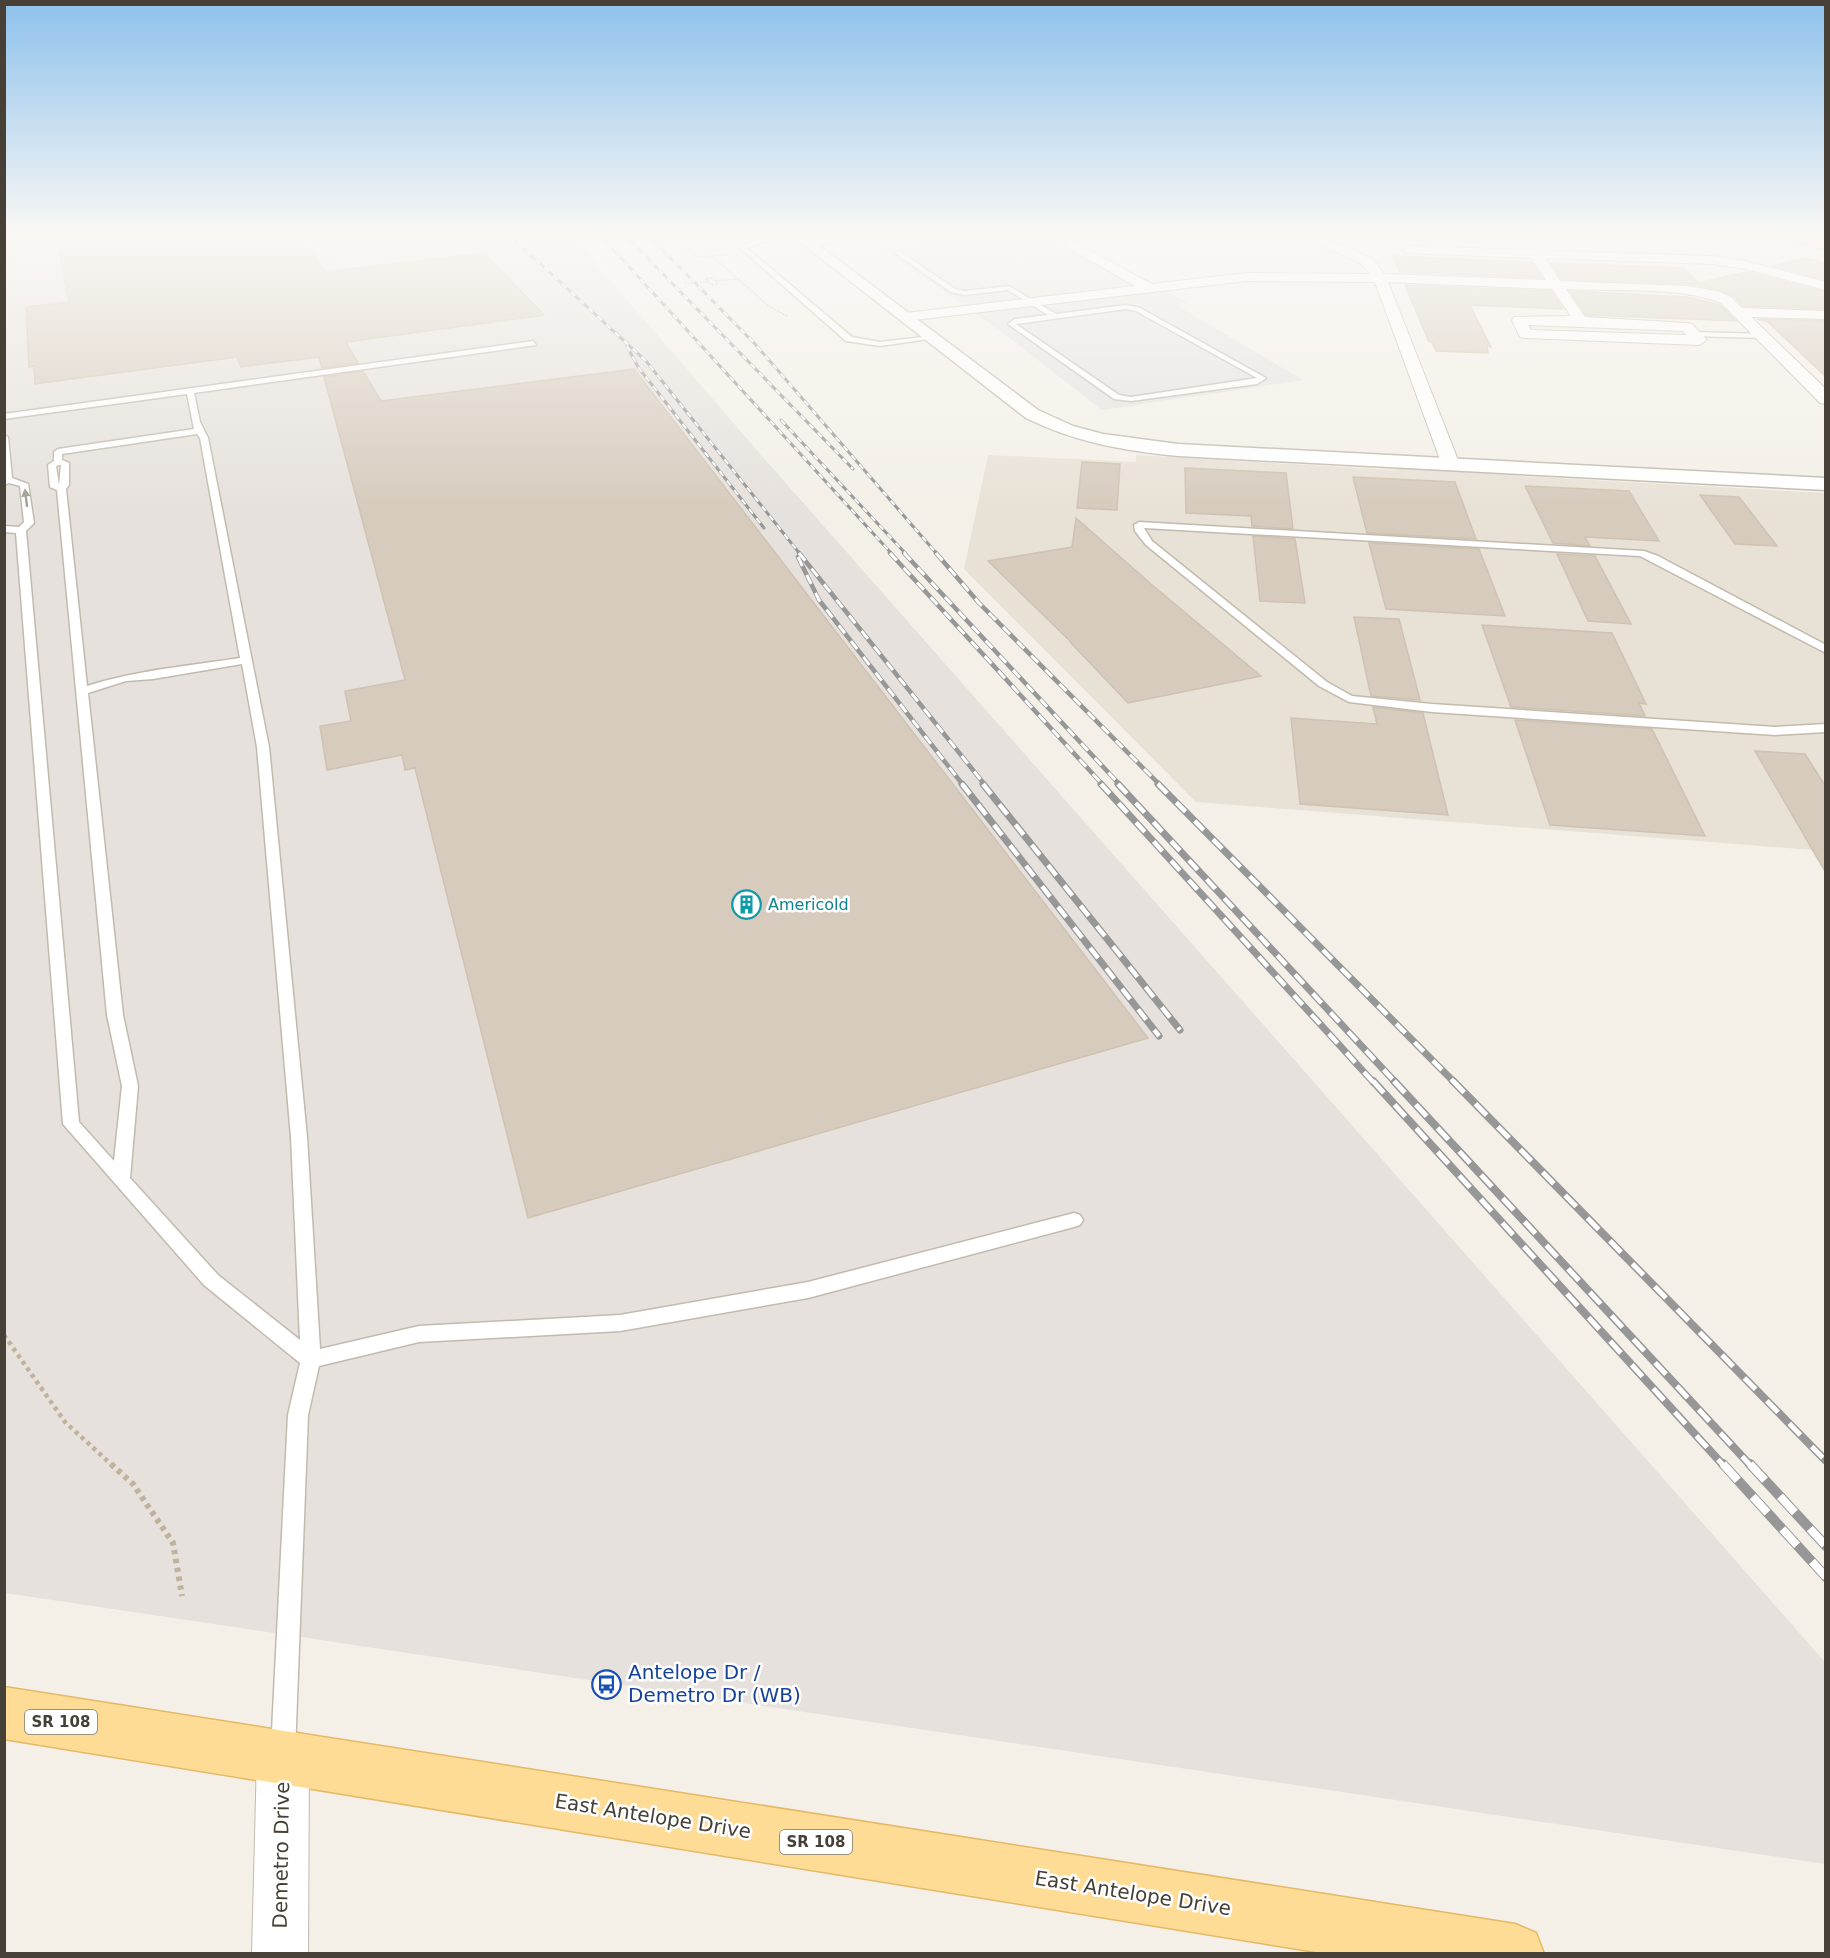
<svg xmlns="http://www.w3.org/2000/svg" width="1830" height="1958" font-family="'DejaVu Sans',sans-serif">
	<rect width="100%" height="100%" fill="#f4f0e8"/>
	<!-- residential -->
	<path fill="#e8e1d6" d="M988 455 1136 462V455L1393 470 1402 468 1508 473 1519 476 1825 493V851L1196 802 964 569Z"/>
	<!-- industrial -->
	<path fill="#e6e1dc" d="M4 235H571L762 456 1825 1662V1864L5 1593Z"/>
	<!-- parking -->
	<path fill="#e5e3df" d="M4 235H13L18 284 54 282 60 266 257 242 261 247 316 241 315 235H493L497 239 5 300Z
		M980 235H1060L1188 303 1176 305 1303 380 1102 410 1002 332 877 245Z"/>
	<!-- building -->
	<path fill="#d6cbbd" stroke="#d0c2b0" stroke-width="1.5" d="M56 235H300L325 272 484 253 544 315 346 342 358 363 322 368 319 357 241 367 237 357 35 384 34 366 29 367 26 307 69 302Z
		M1393 256 1531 262 1542 278 1400 272Z
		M1805 258 1826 263V280L1772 266Z
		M1551 263 1684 268 1698 283 1746 272 1826 292V309L1743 306 1733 295 1719 289 1688 284 1561 279Z
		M1405 285 1551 291 1563 309 1470 305 1491 347 1487 346 1488 353 1436 351 1432 342H1429Z
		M1570 291 1688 297 1720 305 1736 321 1586 315Z
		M1757 319 1826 321V377L1768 322Z
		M634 369 1148 1038 528 1218 415 768 405 770 402 755 327 770 320 726 351 721 345 691 405 680 324 377 363 371 381 401Z
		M1082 462 1120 464 1117 510 1077 508Z
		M1185 468 1286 473 1293 529 1252 526 1251 516 1186 513Z
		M1353 477 1455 482 1476 539 1367 533Z
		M1525 486 1629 491 1659 541 1585 537 1590 546 1553 543Z
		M1700 495 1739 497 1777 546 1735 544Z
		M1076 518 1151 584 1261 676 1128 703 1071 643H1072L988 561 1072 547Z
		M1253 536 1295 539 1305 603 1260 601Z
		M1369 543 1479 549 1505 616 1386 609Z
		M1557 554 1595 556 1631 624 1588 621Z
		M1354 617 1399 619 1420 700 1371 696Z
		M1482 625 1612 633 1646 704 1639 703 1645 716 1511 707Z
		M1373 707 1423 713 1448 815 1300 804 1291 718 1377 724Z
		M1515 720 1652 729 1705 836 1550 825Z
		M1755 751 1805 754 1826 787V873Z"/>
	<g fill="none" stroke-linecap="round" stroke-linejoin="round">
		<defs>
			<path id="service" d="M770 237 803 238 762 242 747 248 852 337 880 342 932 336 936 338 880 346 846 341 740 248 753 240Z
				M898 251H902V253L955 289 965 291 1009 286 1056 314 1126 305 1140 308 1266 378 1257 384 1131 401 1114 399 1008 324 1015 319 1048 315 1008 290 965 295 951 292 896 254ZM1126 309 1136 311 1257 378 1131 397 1119 395 1016 324Z
				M1693 332 1763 334 1767 336 1763 338 1690 336Z
				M533 341 536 345 194 393 200 422 208 438 269 747 307 1137 320 1349 419 1326 620 1315 808 1282 1074 1213 1080 1215 1083 1220 1080 1225 1074 1227 808 1298 620 1331 419 1342 319 1366 308 1415 295 1751 292 1760 283 1763 274 1760 271 1751 288 1415 300 1363 204 1285 63 1124 16 533 4 532V526L19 527 24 522 20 486 9 483 4 485V435L8 437 12 478 28 484 34 523 26 531 79 1122 114 1161 122 1086 107 1015 57 490 50 487 48 465 54 461V452L58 449 194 429 187 394 4 419V414ZM197 434 200 438 240 658C189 666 137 670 87 686L66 489 69 485V463L62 460V454ZM59 465H61L59 485 56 466ZM242 664 257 747 291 1137 300 1340 218 1275 130 1178 138 1086 123 1015 88 693 126 681 153 679Z
				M1139 522 1644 551 1658 556 1826 645V653L1640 556 1144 528 1152 541 1327 682 1352 696 1432 704 1775 727 1826 724V732L1775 735 1432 712 1349 702 1319 686 1146 545 1135 531 1134 525Z"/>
			<path id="minor" d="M797 235H877L871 239 820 244 796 241 794 238Z
				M1046 235H1061L1152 284 1246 273 1370 274 1362 264 1299 235H1316L1372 258 1384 274 1546 280 1531 258 1404 253 1403 250 1409 246 1712 256 1741 260 1826 282V290L1741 268 1712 264 1545 258 1560 281 1688 286 1718 291 1731 297 1742 308 1826 311V319L1751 317 1826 389V404L1820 403 1721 303C1687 287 1607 291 1566 289L1585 317 1687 323 1692 324 1707 340 1699 345 1525 338 1520 337 1512 320 1514 317 1571 316 1552 289 1388 282 1460 465 1457 469H1445L1442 465 1375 282 1246 281 906 321 899 317 906 313 1135 286ZM1528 325 1683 331 1686 335 1531 330Z
				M283 1731 301 1739 309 1757 308 1954H252L257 1757 265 1739Z"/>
			<path id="tertiary" d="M791 235H805L1038 410 1073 426 1103 434 1178 444 1826 478V490L1178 456C1125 451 1074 442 1026 418Z"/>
			<path id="secondary" d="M1779 235H1802L1826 241V249L1781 238Z"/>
			<path id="primary" d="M4 1687 1515 1924 1536 1933 1544 1954H1329L4 1739Z"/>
		</defs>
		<!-- service casing -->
		<use href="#service" stroke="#c2baad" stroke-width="3"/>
		<!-- minor casing -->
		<use href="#minor" stroke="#c2baad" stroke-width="2"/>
		<!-- tertiary casing -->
		<use href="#tertiary" stroke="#c2baad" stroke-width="3"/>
		<!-- secondary casing -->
		<use href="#secondary" stroke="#d4c197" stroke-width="3"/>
		<!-- primary casing -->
		<use href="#primary" stroke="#e5b865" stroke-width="3"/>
		<!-- path-far2 -->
		<path stroke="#c1b29b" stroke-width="1.5" stroke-dasharray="1.5 1.5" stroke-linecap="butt" d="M672 235 696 257 712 256
			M713 278 718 284 712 285 706 279Z
			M738 279 767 305 787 316
			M716 281 738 279 712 256 725 255
			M685 283 709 282"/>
		<!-- path-far1 -->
		<path stroke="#c1b29b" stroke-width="4.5" stroke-dasharray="4 4" stroke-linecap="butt" d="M4 1335 65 1422 113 1466"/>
		<!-- path -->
		<path stroke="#c1b29b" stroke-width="6" stroke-dasharray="4.5 4.5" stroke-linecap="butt" d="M111 1464 133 1484 173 1543 182 1596"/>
		<!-- service -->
		<use href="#service" fill="#fff" fill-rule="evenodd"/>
		<!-- minor -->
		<use href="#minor" fill="#fff" fill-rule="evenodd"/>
		<!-- tertiary -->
		<use href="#tertiary" fill="#fff" fill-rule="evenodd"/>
		<!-- secondary -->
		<use href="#secondary" fill="#ffeec7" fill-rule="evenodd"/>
		<!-- primary -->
		<use href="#primary" fill="#ffdc96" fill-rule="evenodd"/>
		<defs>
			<path id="rail-far4" d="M509 235 646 361 800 554
				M600 235 892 554
				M625 235 853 469
				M648 235 755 344 937 554
				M627 346 638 367 764 528
				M781 420 906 554"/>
			<path id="rail-far3" d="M799 553 985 785
				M890 553 1103 785
				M904 553 1120 785
				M936 553 979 603 1160 785
				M798 557 819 600 963 785"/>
			<path id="rail-far2" d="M962 784 1159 1036
				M983 784 1180 1030
				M1101 784 1374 1083
				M1118 784 1396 1083
				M1158 784 1455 1083"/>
			<path id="rail-far1" d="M1373 1081 1724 1466
				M1394 1081 1751 1466
				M1453 1081 1826 1461"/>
			<path id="rail" d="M1723 1464 1826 1577
				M1750 1464 1826 1546"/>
		</defs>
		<!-- rail-far4 casing -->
		<use href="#rail-far4" stroke="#979797" stroke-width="3"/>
		<!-- rail-far3 casing -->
		<use href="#rail-far3" stroke="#979797" stroke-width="4.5"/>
		<!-- rail-far2 casing -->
		<use href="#rail-far2" stroke="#979797" stroke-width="7"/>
		<!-- rail-far1 casing -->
		<use href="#rail-far1" stroke="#979797" stroke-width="8"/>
		<!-- rail casing -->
		<use href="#rail" stroke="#979797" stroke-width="10"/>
		<!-- rail-far4 -->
		<use href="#rail-far4" stroke="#fff" stroke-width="2" stroke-dasharray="6" stroke-linecap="butt"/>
		<!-- rail-far3 -->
		<use href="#rail-far3" stroke="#fff" stroke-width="3" stroke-dasharray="10" stroke-linecap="butt"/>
		<!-- rail-far2 -->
		<use href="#rail-far2" stroke="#fff" stroke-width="4.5" stroke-dasharray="13" stroke-linecap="butt"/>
		<!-- rail-far1 -->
		<use href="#rail-far1" stroke="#fff" stroke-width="5" stroke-dasharray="16" stroke-linecap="butt"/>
		<!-- rail -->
		<use href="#rail" stroke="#fff" stroke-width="8" stroke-dasharray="22" stroke-linecap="butt"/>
	</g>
	<!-- one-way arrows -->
	<defs><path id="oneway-solid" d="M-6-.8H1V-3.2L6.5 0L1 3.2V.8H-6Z" transform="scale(1.5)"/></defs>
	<use fill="#a3a09a" href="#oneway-solid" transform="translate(26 498) rotate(-97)"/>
	<!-- sky -->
	<linearGradient id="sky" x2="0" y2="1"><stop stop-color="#8dc1ec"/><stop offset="0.46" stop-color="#faf8f5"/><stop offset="1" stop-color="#faf8f5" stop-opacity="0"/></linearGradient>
	<rect width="1830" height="509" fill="url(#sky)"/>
	<!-- icons -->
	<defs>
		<symbol id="building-ring" viewBox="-11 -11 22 22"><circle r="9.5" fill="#fff" stroke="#0f9aa8" stroke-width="1.5"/><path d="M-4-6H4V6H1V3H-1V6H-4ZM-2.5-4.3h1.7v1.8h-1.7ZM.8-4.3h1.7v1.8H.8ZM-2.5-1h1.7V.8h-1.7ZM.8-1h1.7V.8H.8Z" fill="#0f9aa8"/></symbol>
		<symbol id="bus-ring" viewBox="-11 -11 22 22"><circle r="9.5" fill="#fff" stroke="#1a4fb4" stroke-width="1.5"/><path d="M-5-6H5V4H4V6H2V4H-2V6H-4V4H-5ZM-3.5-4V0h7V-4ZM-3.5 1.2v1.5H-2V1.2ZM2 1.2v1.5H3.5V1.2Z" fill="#1a4fb4"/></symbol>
	</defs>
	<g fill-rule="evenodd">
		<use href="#building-ring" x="730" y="888" width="33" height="33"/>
		<use href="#bus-ring" x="590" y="1668" width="33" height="33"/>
	</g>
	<g text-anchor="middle" stroke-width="5" stroke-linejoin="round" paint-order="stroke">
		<!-- shield labels -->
		<g fill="#fff" stroke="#7e7972" stroke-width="1.5">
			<rect x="25" y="1710" width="72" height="24" rx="4.5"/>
			<rect x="780" y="1830" width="72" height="24" rx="4.5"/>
		</g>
		<g font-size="15" font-weight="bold" fill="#474036">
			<text x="61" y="1727">SR 108</text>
			<text x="816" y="1847">SR 108</text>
		</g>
		<!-- culture labels -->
		<g font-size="16" fill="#0d838f" stroke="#fff" text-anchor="start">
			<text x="768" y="910">Americold</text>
		</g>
		<!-- near-transit labels -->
		<g font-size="20" fill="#164399" stroke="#fff" text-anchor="start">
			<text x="628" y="1679">Antelope Dr /<tspan x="628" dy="23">Demetro Dr (WB)</tspan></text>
		</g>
		<!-- near-street labels -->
		<g font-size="20" fill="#474036" stroke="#fff">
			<text transform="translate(653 1816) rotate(9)" y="7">East Antelope Drive</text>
			<text transform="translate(281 1855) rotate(-89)" y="7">Demetro Drive</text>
			<text transform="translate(1133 1893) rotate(9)" y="7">East Antelope Drive</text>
		</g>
	</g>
	<!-- border -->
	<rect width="1830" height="1958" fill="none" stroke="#474036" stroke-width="12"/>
</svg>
